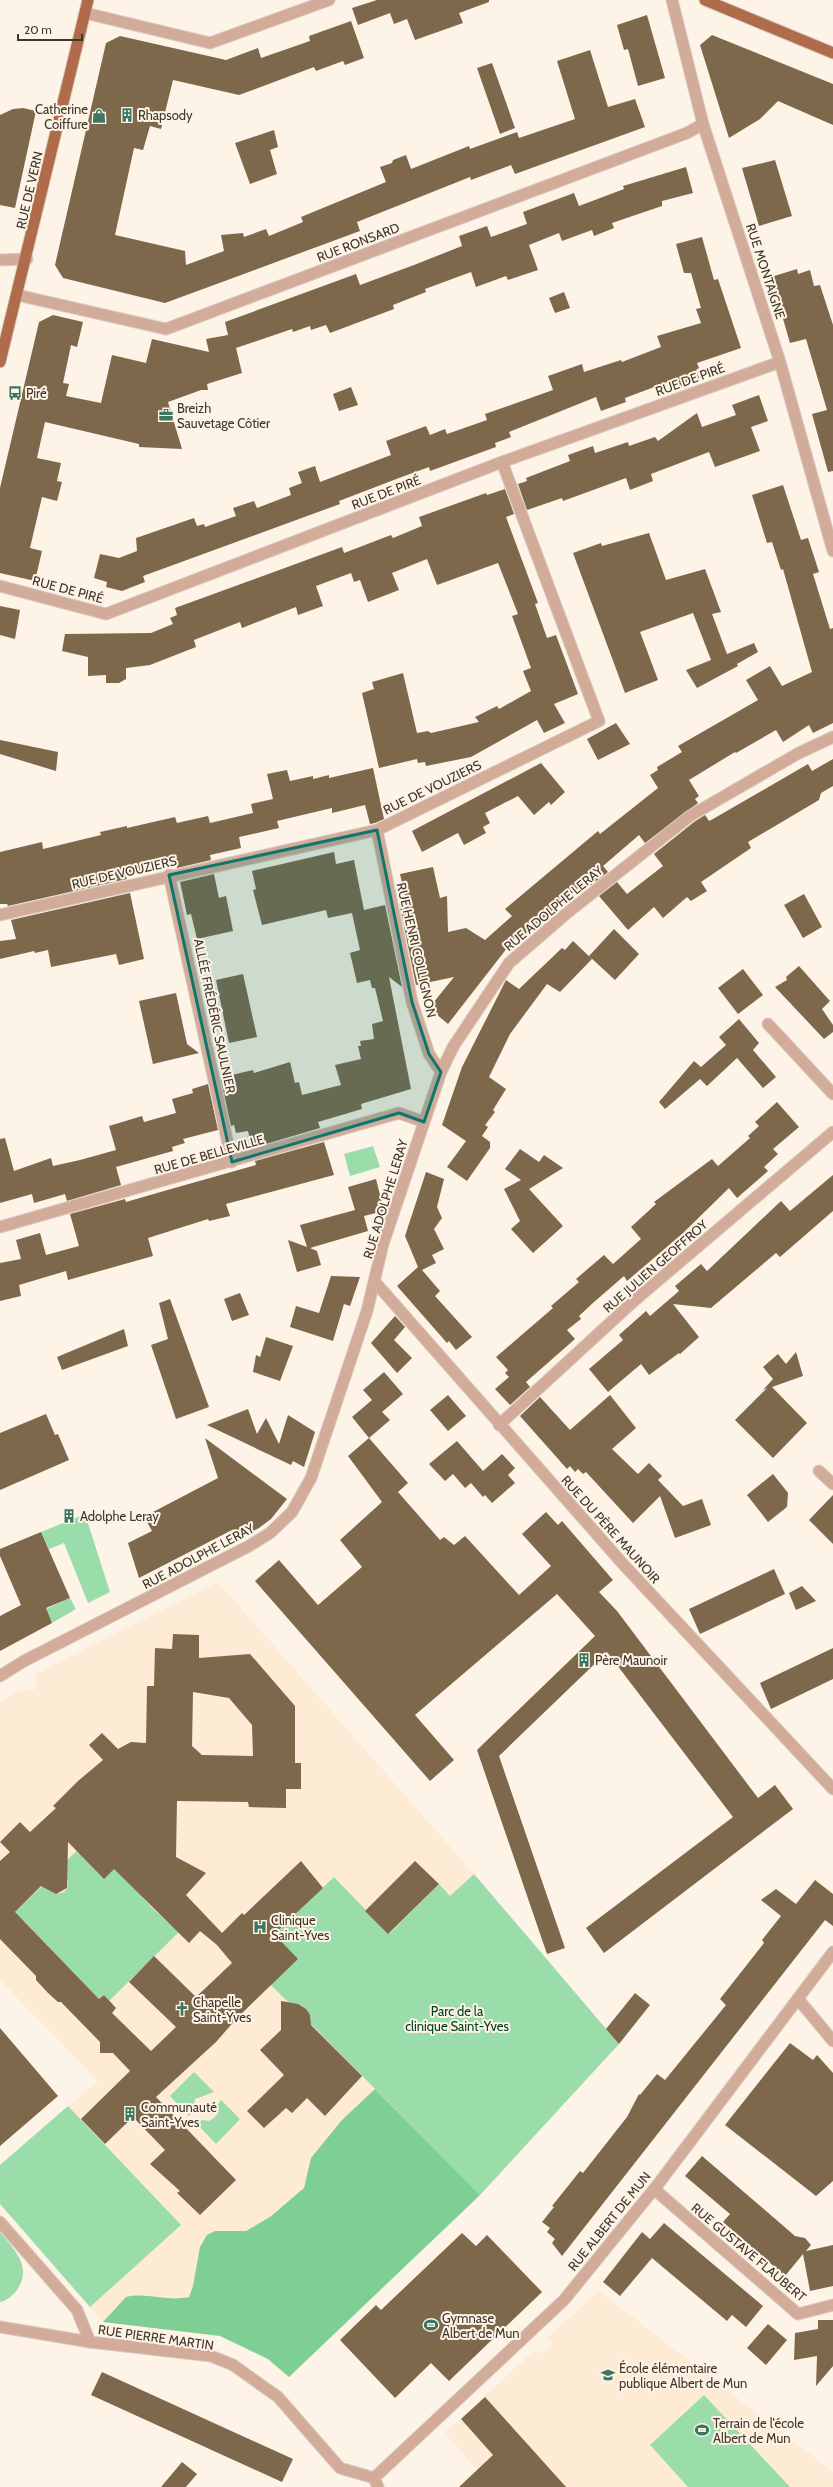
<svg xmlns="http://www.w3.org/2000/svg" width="833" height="2487" font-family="Cabin,sans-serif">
	<rect width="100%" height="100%" fill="#fdf3e7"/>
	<!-- built -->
	<path fill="#fdebd5" d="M218 1582 474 1874 619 2044 480 2195 289 2377 268 2359 220 2336 103 2322 0 2204V2165L98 2081 0 1980V1702L21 1690H35L36 1674Z
		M599 2291 833 2472V2487H492L445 2433 536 2349 541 2354 552 2343 547 2338Z"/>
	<!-- green -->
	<path fill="#9addab" d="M373 1146 380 1167 350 1176 344 1154Z
		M85 1514 110 1592 88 1603 64 1543 49 1549 41 1532Z
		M70 1598 76 1609 52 1623 46 1609Z
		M89 1839 153 1909 179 1932 109 2001 104 1995 99 1999 24 1921 8 1919 43 1885C62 1904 78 1887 60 1867Z
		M474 1874 619 2044 480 2195 308 2021 311 2019 306 2009 298 2004 293 2007 271 1985 265 1925 292 1917 334 1877 389 1934 439 1884 450 1896Z
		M194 2072 214 2092 195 2099 193 2111 189 2116 170 2096Z
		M221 2100 240 2119 216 2144 197 2124 201 2120 209 2121C217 2117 220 2112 218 2104Z
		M68 2106 181 2225 90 2307 0 2204V2165Z
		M0 2232C14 2249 33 2267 17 2290 13 2295 7 2301 0 2302Z
		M704 2395 790 2487H688L650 2445Z"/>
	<!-- forest -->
	<path fill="#7ecf94" d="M375 2089 480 2195 289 2377 268 2359 220 2336 103 2322 126 2297C147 2292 168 2302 189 2297L193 2286 200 2247 207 2235 215 2231H246L270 2217 304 2188 311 2158 342 2120Z"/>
	<!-- building -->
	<path fill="#7d684c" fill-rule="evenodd" d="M377 0H489V2L459 13 463 23 415 40 407 19 394 24 390 13 358 25 352 8Z
		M647 15 665 78 638 86 628 49 624 50 617 25Z
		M351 21 364 58 345 65 343 61 316 71 314 67 239 95 173 80 161 129 150 126 143 150 134 148 115 235 185 251 186 265 224 251 221 235 243 233 244 237 266 229 269 236 303 222 301 217 386 182 380 167 392 163 393 160 406 155 411 169 469 146 470 149 517 132 519 138 575 119 557 61 590 50 608 107 635 99 645 127 515 174 511 165 471 180 470 177 357 222 360 231 165 303 63 278 55 265 106 43 120 36 226 60 258 48 261 58 310 41 309 36Z
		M712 35 833 84V125L778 101 760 119 729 138 700 45Z
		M492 63 515 128 500 134 477 68Z
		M23 108 36 111 15 208 0 205V115L13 109Z
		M274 130 278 147 270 150 277 174 250 184 235 143Z
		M775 160 792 216 759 226 742 168Z
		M686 167 693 193 662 201V206L612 223 614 228 594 236 592 230 562 241 559 233 529 245 538 270 508 280 506 276 476 287 471 272 425 289 426 292 393 305 394 309 330 333 326 325 311 330 310 326 293 332 292 329 236 348 242 373 207 384 208 390H201L168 402 182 449 139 447V444L45 422 37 458 61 463 57 481 62 482 57 501 42 497 30 548 42 551 35 581 0 573V488L39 322 53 315 83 322 77 347 71 345 63 383 69 384 66 396 101 403 112 355 146 363 152 339 209 352 206 339 228 335 225 322 356 274 360 285 414 265 462 246 459 236 487 226 491 237 527 224 523 212 574 193 579 206 624 189 623 186Z
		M702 237 714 280 718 279 741 348 697 363 699 368 696 370 700 380 676 389 673 380 625 398 626 402 601 411 596 397 509 432 511 437 495 443 496 447 430 471 429 467 399 478 339 501 340 504 143 576 145 582 122 591 106 587 107 582 94 578 100 554 119 558 137 551 136 538 194 518 197 526 204 524 205 527 236 516 233 508 254 501 257 508 291 495 289 488 302 483 298 472 315 466 320 482 391 455 386 441 426 426 430 435 445 429 447 434 487 420 485 414 553 390 548 376 582 364 584 372 621 360 622 362 661 347 657 336 701 323 696 309 701 308 691 273H684L676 244Z
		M797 269 798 274 810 270 814 286 820 285 833 325V471L828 472 812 414 827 410 806 339 790 343 771 277Z
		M564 292 570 308 555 313 549 298Z
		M351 387 358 405 339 411 333 394Z
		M759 395 768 421 751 427 760 451 715 467 709 452 651 474 653 481 630 490 626 478 563 501 562 498 527 510 518 484 527 481 526 478 570 461 568 455 593 446 595 453 628 442 629 446 655 437 658 441 697 413 702 427 736 415 732 405Z
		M783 485 801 540 808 538 819 572 813 574 830 629 833 628V723L813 733 809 725 783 742 776 730 736 753 735 752 689 780 699 796 695 799 698 803 645 843 639 835 603 866 608 872 590 886 586 881 522 937 518 934 448 1024 429 1008 454 977 416 985 399 902 406 900 400 874 433 867 440 898 447 896 448 932 466 928 485 940 512 916 505 909 598 831 600 834 658 788 650 775 658 770 657 767 682 752 678 746 758 700 746 680 770 666 782 686 812 672 783 569 781 570 772 542 767 543 752 495Z
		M505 489 514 514 506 517 538 603 535 604 547 638 556 635 578 694 554 704 565 723 544 733 537 720 471 757 426 766 425 762 418 763 417 759 379 768 362 693 374 689 372 682 403 673 417 733 428 731 431 733 479 722 475 717 497 706 499 709 531 691 523 671 531 668 512 616 518 614 498 563 437 585 427 559 392 573 399 590 368 602 360 580 354 582 351 573 316 586 323 606 298 615 296 607 242 628 240 622 194 640 196 647 150 665 126 668V679L119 683H106V675L88 676V657L62 651 65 634 151 633 173 624 170 618 177 615 175 608 342 547 344 553 391 535 393 538 422 526 419 517 486 493 487 495Z
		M649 533 666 580 705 569 721 612 712 614 727 654 754 643 758 652 737 664 738 666 697 688 686 670 711 660 693 613 640 632 658 680 625 693 573 553 601 543 602 546Z
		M0 606 20 610 15 639 0 635Z
		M616 723 630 744 598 760 587 739Z
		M0 740 58 752 56 771 0 754Z
		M833 759V786L821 793 819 800 748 842 751 848 701 882 707 891 691 901 687 897 663 918 654 907 628 930 599 896 617 882 627 894 663 866 654 854 694 822 705 815 709 821 713 819 808 764 812 771Z
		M541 763 565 792 551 805 549 802 534 815 518 796 485 813 490 823 483 827 486 833 464 845 458 833 422 852 412 831Z
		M373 768 384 819 375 823 370 824 365 805 332 813V808L277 821 279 828 239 837 241 848 210 855 211 860 177 868 176 863 125 874 127 879 8 906 7 904H0V852L42 842 43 849 101 835 100 832 127 826V828L175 817 177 823 208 816 210 823 253 813 251 804 273 799 267 774 287 770 290 781 313 776V779L329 775V778Z
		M334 852 336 864 354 860 364 910 385 905 402 987 389 977 411 1089 361 1104 362 1109 318 1122 320 1128 252 1148 248 1131 236 1133 234 1125 231 1126 221 1080 223 1077 253 1070 254 1073 290 1062 295 1083 299 1082 302 1095 341 1085 335 1065 361 1059 358 1046H361L360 1041 374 1039 372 1024 383 1021 375 988H372L370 980 357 983 350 953 360 950 352 913 328 918 326 910 262 925 253 890 256 889 252 871Z
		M214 874 219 898 226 896 233 931 197 939 191 914 187 915 180 882Z
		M130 893 144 959 119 965 116 954 51 967 48 950 35 953 34 951 0 959V941L16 939 11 920Z
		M804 894 822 927 803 938 784 905Z
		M614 929 639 954 615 980 589 956Z
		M573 941 592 959 560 992 547 984 510 1034 489 1077 506 1089 493 1110 495 1112 485 1125 488 1127 482 1136 490 1142V1148L467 1181 447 1167 466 1141 442 1125 462 1067 506 980 519 989 562 948 565 950Z
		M799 966 830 1001 822 1009 833 1025V1032L824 1039 775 987 787 980 786 977Z
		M743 969 763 995 738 1014 718 988Z
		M243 974 257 1037 229 1043 216 980Z
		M176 993 187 1044 199 1053 153 1064 139 1001Z
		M739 1019 759 1043 753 1050 776 1077 763 1088 737 1058 707 1086 700 1079 665 1109 659 1102 694 1061 701 1067 726 1045 719 1037Z
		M208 1084 218 1130 183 1139 185 1143 172 1147 173 1151 116 1167 121 1185 67 1201 65 1194 34 1203 32 1194 0 1203V1139L5 1138 14 1171 51 1158 53 1166 80 1160 116 1150 109 1126 142 1116 144 1122 176 1113 172 1099 193 1093 192 1089Z
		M777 1102 799 1127 773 1149 778 1154 764 1167 768 1171 737 1198 729 1188 682 1234 627 1281 624 1276 594 1302 579 1316 581 1319 567 1330 575 1339 526 1382 530 1387 510 1405 495 1389 509 1377 505 1373 508 1370 496 1357 553 1308 551 1306 579 1282 576 1279 604 1255 613 1264 641 1239 631 1227 656 1204 654 1202 712 1159 718 1166 750 1138 748 1136 759 1126 755 1122Z
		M324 1142 334 1175 226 1204 230 1216 209 1221 208 1219 148 1238 153 1256 68 1280 66 1271 19 1285 21 1296 0 1301V1263L21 1259 16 1240 40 1233 46 1255 79 1246 70 1214 125 1199 126 1202 164 1191 256 1165 255 1161Z
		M520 1149 539 1162 544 1155 563 1168 529 1189 563 1226 533 1253 511 1229 520 1221 504 1189 521 1180 505 1169Z
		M426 1172 444 1179 437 1207 442 1218 434 1229 444 1249 432 1255 436 1263 422 1270 440 1291 435 1296 472 1337 456 1350 449 1341 447 1343 397 1286 418 1267 405 1236Z
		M833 1175V1211L780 1257 776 1253 711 1308 673 1304 699 1337 680 1354 679 1353 649 1375 641 1364 608 1392 589 1369 623 1340 619 1335 646 1311 650 1316 679 1291 675 1286 701 1264 707 1271 781 1201 790 1211Z
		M376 1179 384 1211 364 1216 368 1231 310 1248 317 1251 321 1265 297 1272 288 1240 307 1247 300 1225 355 1210 348 1187Z
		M331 1276 360 1277 350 1306 344 1304 333 1341 290 1327 296 1306 319 1313Z
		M240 1293 249 1315 232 1321 224 1299Z
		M170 1299 209 1407 176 1419 151 1345 168 1339 159 1303Z
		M395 1316 405 1327 394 1340 412 1358 397 1373 371 1343Z
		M124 1329 128 1346 62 1370 57 1357Z
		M266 1337 293 1346 280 1381 253 1372 256 1355 260 1357Z
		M796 1352 803 1376 772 1387 807 1423 773 1458 735 1420 767 1388 763 1390 773 1379 763 1367 778 1354 786 1364Z
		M384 1372 403 1394 382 1412 390 1420 369 1438 352 1417 372 1400 363 1390Z
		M448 1395 466 1416 448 1431 430 1410Z
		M610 1395 636 1428 612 1449 638 1474 649 1463 662 1476 658 1480 683 1506 702 1499 711 1525 675 1538 660 1496 633 1523 586 1472 583 1474 578 1469 575 1472 570 1466 567 1469 520 1416 540 1397 570 1430Z
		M248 1409 257 1434 266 1418 279 1444 288 1415 315 1432 304 1467 293 1461 291 1465 207 1425Z
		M46 1414 55 1435 58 1434 69 1460 0 1490V1433Z
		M205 1438 287 1499 271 1519 259 1528 239 1538 234 1529 139 1578 128 1543 152 1531 147 1522 157 1517 153 1512 218 1478Z
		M369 1438 408 1483 398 1492 440 1540 444 1537 454 1545 465 1536 519 1595 551 1566 522 1534 546 1512 558 1525 562 1521 613 1580 599 1592 617 1611 758 1798 775 1785 793 1809 604 1953 586 1928 733 1817 607 1652 499 1756 565 1948 547 1954 477 1750 595 1636 557 1594 415 1715 454 1760 430 1781 255 1581 279 1560 318 1605 362 1567 340 1540 382 1502 348 1456Z
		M457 1441 483 1471 502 1454 515 1468 508 1475 515 1483 492 1503 485 1495 483 1497 471 1483 465 1488 453 1474 445 1481 429 1464Z
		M773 1474 788 1493 787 1507 768 1522 747 1495Z
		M833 1495V1544L809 1520Z
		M41 1532 70 1598 46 1608 52 1623 0 1651V1616L21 1605 0 1556V1549Z
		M774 1569 785 1594 700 1634 689 1609Z
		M802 1586 816 1601 796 1610 789 1593Z
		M173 1634 199 1635V1658L250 1654 295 1706V1763H301V1789H286V1808L249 1807 248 1802 177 1801 176 1857 206 1873 186 1895 222 1933 242 1913 244 1915 301 1861 323 1888 274 1934 298 1959 237 2018 216 2042 156 2097 236 2180 200 2215 177 2193 180 2191 150 2164 165 2150 133 2117 105 2144 81 2119 130 2071 113 2053H100V2042L61 2002H58L48 1993 36 1980V1976L0 1939V1861L10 1852 0 1842 20 1822 30 1832 56 1808 53 1806 78 1781 103 1760 89 1745 102 1733 118 1749 131 1742 146 1743 147 1686H154L155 1648 172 1649ZM193 1692 229 1698 252 1725 253 1756 202 1755 192 1746ZM68 1842 104 1879 114 1869 189 1943 200 1931 217 1945 232 1963 196 1997 154 1956 129 1982 176 2027 151 2051 112 2013 116 2008 104 1995 99 1999 15 1912 41 1886 56 1894 67 1888Z
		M833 1648V1679L771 1709 760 1683Z
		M415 1861 439 1884 388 1934 365 1911Z
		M815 1880 833 1894V1926L825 1920 562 2256 552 2243 555 2239 547 2232 550 2228 542 2222 554 2207 552 2206 580 2171 583 2173 627 2117 639 2094 640 2095 657 2074 665 2080 726 2005 720 1999 764 1943 762 1940 781 1916 761 1900 776 1889 796 1904Z
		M635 1993 650 2005 619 2044 606 2029Z
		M281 2001 298 2004 306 2009 310 2015 311 2025 362 2076 325 2116 307 2098 292 2113 286 2108 264 2128 247 2111 284 2075 260 2050 281 2030Z
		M0 2028 58 2096 0 2146Z
		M790 2043 813 2060 817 2055 833 2073V2181L816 2196 725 2125Z
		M702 2156 795 2236 805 2238 811 2245 806 2251 833 2245V2286L810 2291 803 2254 785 2276 723 2222 730 2214 685 2176Z
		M664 2223 763 2306 746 2327 732 2315 727 2321 652 2258 620 2296 603 2282 642 2232 650 2239Z
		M462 2233 476 2246 487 2235 542 2292 449 2381 431 2363 395 2398 340 2340 376 2305 381 2310Z
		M818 2320H833V2366L816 2386 817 2356 794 2360 795 2333 818 2329Z
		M768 2324 787 2340 766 2365 747 2348Z
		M102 2372 293 2459 282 2482 91 2395Z
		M485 2397 566 2487H459L493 2455 461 2419Z
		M182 2462 197 2474 186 2487H161Z"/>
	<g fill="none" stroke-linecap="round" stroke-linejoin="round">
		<defs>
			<path id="pedestrian" d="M0 2222 77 2310 90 2342"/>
			<path id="minor" d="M672 0 703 124 780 362 833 551
				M85 13 210 43 329 0
				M0 260 27 259
				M17 295 166 329 687 133 703 124
				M0 586 106 614 502 462 780 362
				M377 830 412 1002 429 1054 441 1072
				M169 875 232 1162
				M0 915 377 830 599 721 502 462
				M768 1024 833 1094
				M0 1227 399 1113 424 1122
				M375 1282 623 1564 833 1789
				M499 1425 635 1300 833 1132
				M819 1471 833 1484
				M0 1676 24 1661 249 1546 270 1533 292 1512 311 1478 367 1311 383 1244 441 1072 453 1047 509 963 567 913 690 816 797 754 833 737
				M798 1999 833 2041
				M654 2189 798 2314 833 2305
				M0 2327 90 2342 211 2356 233 2365 278 2397 340 2468 374 2478 378 2487
				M374 2478 564 2300 659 2183 833 1952"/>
			<path id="primary" d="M705 0 833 53
				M0 362 88 0"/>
		</defs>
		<!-- pedestrian casing -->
		<use href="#pedestrian" stroke="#d7cdc1" stroke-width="13"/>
		<!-- minor casing -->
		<use href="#minor" stroke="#d7cdc1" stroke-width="13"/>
		<!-- primary casing -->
		<use href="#primary" stroke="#d7cdc1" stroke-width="13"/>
		<!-- pedestrian -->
		<use href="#pedestrian" stroke="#d2ab99" stroke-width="11"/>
		<!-- minor -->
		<use href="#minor" stroke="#d2ab99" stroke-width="11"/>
		<!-- primary -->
		<use href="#primary" stroke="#b06b4b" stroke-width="11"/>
	</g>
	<!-- marked area -->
	<path fill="#0f766e" fill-opacity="0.2" stroke="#0f766e" stroke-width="3" stroke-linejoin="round" d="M377 830 412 1002 429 1054 441 1072 424 1122 399 1113 232 1162 169 875Z"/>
	<!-- icons -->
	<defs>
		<symbol id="building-bare" viewBox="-9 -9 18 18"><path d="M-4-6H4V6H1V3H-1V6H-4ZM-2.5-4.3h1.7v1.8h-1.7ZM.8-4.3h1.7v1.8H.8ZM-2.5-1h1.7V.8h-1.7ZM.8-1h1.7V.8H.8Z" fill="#3a7660" stroke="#fdf3e7" stroke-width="2.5" paint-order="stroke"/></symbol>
		<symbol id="shop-bare" viewBox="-9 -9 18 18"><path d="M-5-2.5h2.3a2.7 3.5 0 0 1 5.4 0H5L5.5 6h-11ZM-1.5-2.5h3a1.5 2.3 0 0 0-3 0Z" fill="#3a7660" stroke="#fdf3e7" stroke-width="2.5" paint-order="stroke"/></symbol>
		<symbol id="bus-bare" viewBox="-9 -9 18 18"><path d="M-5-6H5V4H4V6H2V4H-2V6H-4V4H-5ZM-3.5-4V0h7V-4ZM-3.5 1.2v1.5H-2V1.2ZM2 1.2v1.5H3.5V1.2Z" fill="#3a7660" stroke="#fdf3e7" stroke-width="2.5" paint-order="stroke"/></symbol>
		<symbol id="office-bare" viewBox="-9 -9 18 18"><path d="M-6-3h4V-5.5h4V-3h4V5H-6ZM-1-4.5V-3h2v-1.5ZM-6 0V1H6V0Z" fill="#3a7660" stroke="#fdf3e7" stroke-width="2.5" paint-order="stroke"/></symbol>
		<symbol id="hospital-bare" viewBox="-9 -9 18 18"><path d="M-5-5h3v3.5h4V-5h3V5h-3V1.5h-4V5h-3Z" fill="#3a7660" stroke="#fdf3e7" stroke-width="2.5" paint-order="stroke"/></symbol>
		<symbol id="church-bare" viewBox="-9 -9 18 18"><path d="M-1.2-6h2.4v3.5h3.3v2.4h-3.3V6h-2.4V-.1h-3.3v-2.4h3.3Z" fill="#3a7660" stroke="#fdf3e7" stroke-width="2.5" paint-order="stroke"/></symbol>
		<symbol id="stadium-bare" viewBox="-9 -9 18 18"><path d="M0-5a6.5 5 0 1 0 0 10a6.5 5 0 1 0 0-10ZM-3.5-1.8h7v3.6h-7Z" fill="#3a7660" stroke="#fdf3e7" stroke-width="2.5" paint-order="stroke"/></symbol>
		<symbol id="school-bare" viewBox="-9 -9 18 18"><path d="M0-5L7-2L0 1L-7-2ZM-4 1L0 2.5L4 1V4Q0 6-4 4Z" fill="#3a7660" stroke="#fdf3e7" stroke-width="2.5" paint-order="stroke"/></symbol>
	</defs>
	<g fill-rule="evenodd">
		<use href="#building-bare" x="117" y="105" width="20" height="20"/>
		<use href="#shop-bare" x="89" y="106" width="20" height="20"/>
		<use href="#bus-bare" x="5" y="383" width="20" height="20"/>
		<use href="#office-bare" x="156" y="405" width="20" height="20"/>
		<use href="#building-bare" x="59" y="1506" width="20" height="20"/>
		<use href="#building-bare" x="574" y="1650" width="20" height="20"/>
		<use href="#hospital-bare" x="250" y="1917" width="20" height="20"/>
		<use href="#church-bare" x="172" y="1999" width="20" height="20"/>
		<use href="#building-bare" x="120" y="2104" width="20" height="20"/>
		<use href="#stadium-bare" x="421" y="2315" width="20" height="20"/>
		<use href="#school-bare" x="598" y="2365" width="20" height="20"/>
		<use href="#stadium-bare" x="692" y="2420" width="20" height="20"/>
	</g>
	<g text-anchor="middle" stroke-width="4" stroke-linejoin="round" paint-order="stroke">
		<!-- poi labels -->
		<g font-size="13" fill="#40362a" stroke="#fdf3e7" text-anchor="start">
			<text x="88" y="114" text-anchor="end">Catherine<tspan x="88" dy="15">Coiffure</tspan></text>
			<text x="138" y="120">Rhapsody</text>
			<text x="26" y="398">Piré</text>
			<text x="177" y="413">Breizh<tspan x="177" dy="15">Sauvetage Côtier</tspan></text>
			<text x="80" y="1521">Adolphe Leray</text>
			<text x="595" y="1665">Père Maunoir</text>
			<text x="271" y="1925">Clinique<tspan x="271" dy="15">Saint-Yves</tspan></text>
			<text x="193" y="2007">Chapelle<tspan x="193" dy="15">Saint-Yves</tspan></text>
			<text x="141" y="2112">Communauté<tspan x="141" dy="15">Saint-Yves</tspan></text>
			<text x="442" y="2323">Gymnase<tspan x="442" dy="15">Albert de Mun</tspan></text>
			<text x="619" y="2373">École élémentaire<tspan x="619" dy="15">publique Albert de Mun</tspan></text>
			<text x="713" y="2428">Terrain de l'école<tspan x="713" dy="15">Albert de Mun</tspan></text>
		</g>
		<!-- street labels -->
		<g font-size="13" fill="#40362a" stroke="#fdf3e7">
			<text transform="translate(29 190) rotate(-77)" y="5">RUE DE VERN</text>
			<text transform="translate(358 242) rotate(-21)" y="5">RUE RONSARD</text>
			<text transform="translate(766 271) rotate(72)" y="5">RUE MONTAIGNE</text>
			<text transform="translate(690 379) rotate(-20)" y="5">RUE DE PIRÉ</text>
			<text transform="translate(386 492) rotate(-21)" y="5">RUE DE PIRÉ</text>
			<text transform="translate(68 589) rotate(15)" y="5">RUE DE PIRÉ</text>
			<text transform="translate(432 787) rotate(-26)" y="5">RUE DE VOUZIERS</text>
			<text transform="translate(124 872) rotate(-13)" y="5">RUE DE VOUZIERS</text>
			<text transform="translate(553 908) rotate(-40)" y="5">RUE ADOLPHE LERAY</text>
			<text transform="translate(417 950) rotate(77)" y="5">RUE HENRI COLLIGNON</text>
			<text transform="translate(215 1016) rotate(78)" y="5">ALLÉE FRÉDÉRIC SAULNIER</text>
			<text transform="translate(209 1154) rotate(-16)" y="5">RUE DE BELLEVILLE</text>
			<text transform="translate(385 1199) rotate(-73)" y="5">RUE ADOLPHE LERAY</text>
			<text transform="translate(655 1266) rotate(-41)" y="5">RUE JULIEN GEOFFROY</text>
			<text transform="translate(611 1529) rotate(48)" y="5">RUE DU PÈRE MAUNOIR</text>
			<text transform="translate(198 1556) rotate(-28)" y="5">RUE ADOLPHE LERAY</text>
			<text transform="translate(609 2221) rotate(-51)" y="5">RUE ALBERT DE MUN</text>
			<text transform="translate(749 2252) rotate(40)" y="5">RUE GUSTAVE FLAUBERT</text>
			<text transform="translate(156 2337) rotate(8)" y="5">RUE PIERRE MARTIN</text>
		</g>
		<!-- park labels -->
		<g font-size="13" fill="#00401b" stroke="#fdf3e7">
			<text x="457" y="2016">Parc de la<tspan x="457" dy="15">clinique Saint-Yves</tspan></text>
		</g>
	</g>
	<!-- scale -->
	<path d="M18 34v6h64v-6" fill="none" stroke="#40362a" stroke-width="2"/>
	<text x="24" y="34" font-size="12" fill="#40362a" stroke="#fdf3e7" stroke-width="3" paint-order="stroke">20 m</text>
</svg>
